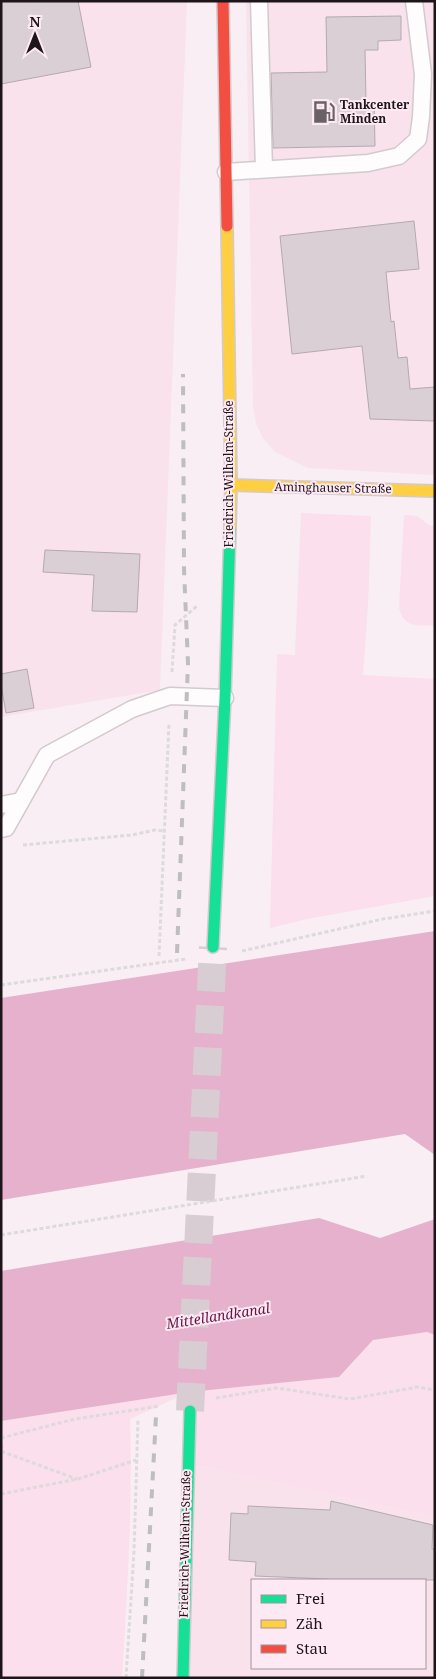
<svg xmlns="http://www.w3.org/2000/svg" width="436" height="1679" font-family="'Noto Serif',serif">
	<rect width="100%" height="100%" fill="#f8eef3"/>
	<!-- built -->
	<path fill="#f9e2ec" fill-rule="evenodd" d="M1 1H187L160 690 1 717Z
		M246 1H435V475L308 468 275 452 263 438 256 424 253 406Z
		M187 1464 435 1517V1678H183ZM252 1580H425V1668H252Z"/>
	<!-- green -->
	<path fill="#fbdfec" d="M301 513 371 516 368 606 363 675 435 679V896L307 919 270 928 277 654 295 655Z
		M404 515 417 516 429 525 435 526V626C417 625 404 628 399 608Z
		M427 1332 435 1335V1517L187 1464 189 1392 130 1419C133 1506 127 1591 122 1678H1V1421L190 1392 339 1377 373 1340Z"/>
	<!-- water -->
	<path fill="#e6b1cc" d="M435 931V1155L405 1134 1 1200V998Z
		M319 1218 380 1238 435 1219V1335L427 1332 373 1340 339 1377 190 1392 1 1421V1271Z"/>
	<!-- building -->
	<path fill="#d9cfd4" stroke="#b3aaae" d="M1 1H78L91 67 1 84Z
		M401 16V40L378 41V50H365L366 102H374L375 146 273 148 271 73 327 72 326 17Z
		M414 221 419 269 386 272 391 322 394 321 398 358 407 357 410 389 435 387V421L370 419 362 346 292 354 280 236Z
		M45 550 140 554 137 612 92 611 94 575 43 572Z
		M27 669 34 708 6 713 1 685V674Z
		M331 1501 433 1525 432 1549H435V1580H328V1579L255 1576 256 1562 229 1560 231 1513 248 1514V1506L330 1510Z"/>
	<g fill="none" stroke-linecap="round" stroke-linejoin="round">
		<!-- secondary-tunnel -->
		<path stroke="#d7cdd2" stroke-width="28" stroke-dasharray="28 14" stroke-linecap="butt" d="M190 1411 213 947"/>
		<defs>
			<path id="lane" d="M259 1 264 169
				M226 172 368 163 399 156 418 139 421 117 423 74 414 1
				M1 805 21 801
				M1 829 6 828 47 755 132 709 170 696 225 698"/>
			<path id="fast" d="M213 947 225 698 230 528
				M183 1678 190 1411"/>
			<path id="slow" d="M227 226 231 485 230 528
				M231 485 435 491"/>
			<path id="jam" d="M223 1 227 226"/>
		</defs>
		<!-- lane casing -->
		<use href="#lane" stroke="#d3cace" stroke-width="19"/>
		<!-- fast casing -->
		<use href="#fast" stroke="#d3cace" stroke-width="14"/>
		<!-- slow casing -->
		<use href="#slow" stroke="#d3cace" stroke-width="14"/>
		<!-- jam casing -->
		<use href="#jam" stroke="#d3cace" stroke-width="14"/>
		<!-- path -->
		<path stroke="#dedadc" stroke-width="3" stroke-dasharray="4 2.5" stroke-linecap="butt" d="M172 672 175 625 197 606
			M23 845 132 835 155 830 164 831
			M242 951 383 919 435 911
			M159 956 169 723
			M1 985 186 959
			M1 1235 367 1176
			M216 1398 277 1388 350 1399 418 1387 435 1390
			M1 1438 75 1419 160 1406
			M1 1444 3 1452 77 1479
			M1 1494 78 1479 136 1460
			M126 1678 134 1552 138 1419"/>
		<!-- lane -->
		<use href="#lane" stroke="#fefcfd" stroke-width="16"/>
		<!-- fast -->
		<use href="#fast" stroke="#16e098" stroke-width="11"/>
		<!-- slow -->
		<use href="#slow" stroke="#ffcf43" stroke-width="11"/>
		<!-- jam -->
		<use href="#jam" stroke="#f24e42" stroke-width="11"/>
		<!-- rail -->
		<path stroke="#bfbdbe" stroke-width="4" stroke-dasharray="9 9" stroke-linecap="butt" d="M177 953 188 663 184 569 183 374
			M142 1678 156 1416"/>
	</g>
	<!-- icons -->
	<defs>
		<symbol id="fuel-bare" viewBox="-9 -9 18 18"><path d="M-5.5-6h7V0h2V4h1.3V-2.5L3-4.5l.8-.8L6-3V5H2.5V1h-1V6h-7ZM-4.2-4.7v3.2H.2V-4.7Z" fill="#6a6166" stroke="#fde9f3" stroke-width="2.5" paint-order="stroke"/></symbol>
	</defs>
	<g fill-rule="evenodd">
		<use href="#fuel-bare" x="308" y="96" width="32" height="32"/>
	</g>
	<g text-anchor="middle" stroke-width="4" stroke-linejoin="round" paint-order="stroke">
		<!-- poi labels -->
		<g font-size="12" font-weight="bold" fill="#1e151a" stroke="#fde9f3" text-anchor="start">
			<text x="340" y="109">Tankcenter<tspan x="340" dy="14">Minden</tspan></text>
		</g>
		<!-- street labels -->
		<g font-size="12" fill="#1e151a" stroke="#fde9f3">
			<text transform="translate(229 474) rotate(-90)" y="4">Friedrich-Wilhelm-Straße</text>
			<text transform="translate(333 488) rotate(1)" y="4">Aminghauser Straße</text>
			<text transform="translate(185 1544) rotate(-89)" y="4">Friedrich-Wilhelm-Straße</text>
		</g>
		<!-- water labels -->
		<g font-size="14" font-style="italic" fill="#681548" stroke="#fde9f3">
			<text transform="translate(218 1316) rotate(-9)" y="5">Mittellandkanal</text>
		</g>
	</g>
	<!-- border -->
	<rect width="436" height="1679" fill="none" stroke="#1e151a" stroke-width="5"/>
	<!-- legend -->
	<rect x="251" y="1579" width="175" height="90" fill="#fde9f3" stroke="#a4949c"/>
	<rect x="261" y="1595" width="25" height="8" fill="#16e098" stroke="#a4949c"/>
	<text x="296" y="1604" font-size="15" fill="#1e151a">Frei</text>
	<rect x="261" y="1620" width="25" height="8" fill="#ffcf43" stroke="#a4949c"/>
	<text x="296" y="1629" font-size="15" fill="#1e151a">Zäh</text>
	<rect x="261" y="1645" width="25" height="8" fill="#f24e42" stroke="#a4949c"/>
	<text x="296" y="1654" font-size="15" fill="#1e151a">Stau</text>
	<!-- north arrow -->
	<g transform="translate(35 35)" stroke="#fde9f3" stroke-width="4" paint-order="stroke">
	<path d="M0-4L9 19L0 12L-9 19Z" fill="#1e151a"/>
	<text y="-8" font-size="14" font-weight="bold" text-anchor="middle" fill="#1e151a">N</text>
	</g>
</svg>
